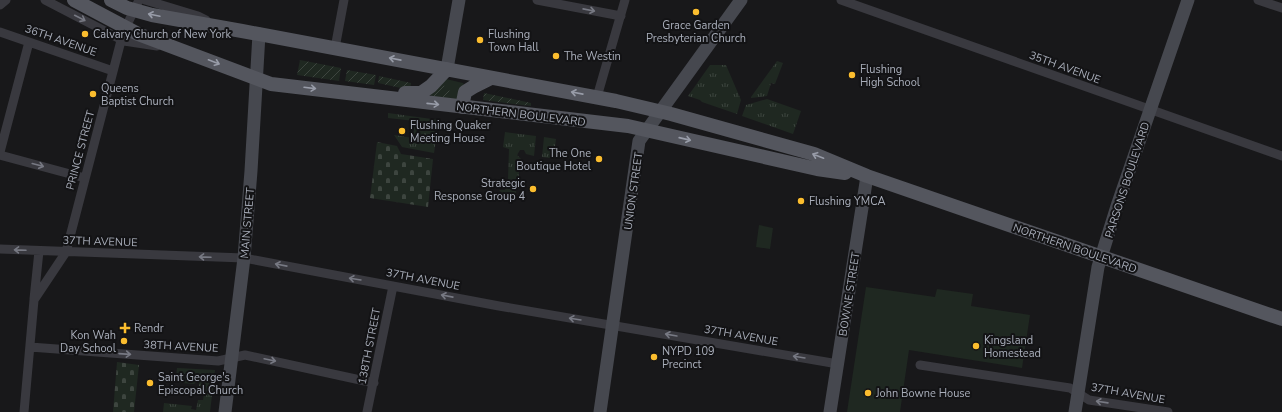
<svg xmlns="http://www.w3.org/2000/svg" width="1282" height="412" font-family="'Nunito Sans',sans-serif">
	<defs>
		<pattern id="grass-tufts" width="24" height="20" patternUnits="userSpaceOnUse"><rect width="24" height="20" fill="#1f2821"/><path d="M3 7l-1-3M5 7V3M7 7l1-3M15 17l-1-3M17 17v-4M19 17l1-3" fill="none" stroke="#3d453f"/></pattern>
		<pattern id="cemetery-stones" width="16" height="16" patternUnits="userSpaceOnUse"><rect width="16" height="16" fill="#1f2821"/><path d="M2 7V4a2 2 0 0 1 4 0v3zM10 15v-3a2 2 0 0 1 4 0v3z" fill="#3d453f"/></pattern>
		<pattern id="garden-furrows" width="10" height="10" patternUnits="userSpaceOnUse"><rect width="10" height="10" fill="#1f2821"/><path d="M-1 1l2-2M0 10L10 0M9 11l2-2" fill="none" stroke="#3d453f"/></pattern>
	</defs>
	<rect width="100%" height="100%" fill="#18181a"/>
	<!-- grass -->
	<path fill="url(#grass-tufts)" d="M777 61 783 63 775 84 771 83 767 96 751 98V97Z
		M710 65H726L741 100 737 114 702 102 700 100 688 96Z
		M767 99 801 111 793 134 742 116 746 105Z
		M388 113 439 120 434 153 402 147 394 135 413 138 415 121 388 118Z
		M505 132 536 136 534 156 526 154 524 150H520L517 155 521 159 515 199 503 194 499 190H505L508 179 509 149 503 147Z
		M544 137 556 139 554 155 549 158 542 157Z
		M177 368 215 370 210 412H163L164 403 192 406 191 409 196 410 198 400H203L204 394 199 393V383H195L194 384 171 382V379H176Z"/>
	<!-- cemetery -->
	<path fill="url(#cemetery-stones)" d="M377 142 397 146 401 154 433 159 428 207 370 198Z
		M117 362 139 365 134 412H113Z"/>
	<!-- park -->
	<path fill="#1f2821" d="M442 78 463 83 464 85 456 101 428 95Z
		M759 225 773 228 770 249 756 247Z
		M866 287 935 297 937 289 973 294 971 306 1030 315 1022 368 909 350 900 412H847Z"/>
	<!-- garden -->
	<path fill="url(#garden-furrows)" d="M300 60 341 68 339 81 297 75Z
		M347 70 376 75 374 85 345 81Z
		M379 76 411 83 410 90 378 83Z
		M441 85 450 87 448 98 435 97 432 94 433 91Z
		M484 93 531 103V106L483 100Z"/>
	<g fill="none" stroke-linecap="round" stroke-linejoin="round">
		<!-- street -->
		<path stroke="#39393f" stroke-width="9" d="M45 0 124 41 157 46
			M145 0 198 16 206 20
			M537 0 621 16
			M841 0 1282 156
			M1258 0 1282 8
			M0 5 6 0
			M0 32 113 71
			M335 48 344 0
			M597 97 625 0
			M0 152 29 42
			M0 155 85 178
			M0 249 244 258 499 306 838 364
			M34 299 39 251
			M30 347 218 361 245 355 374 383
			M920 365 1070 388 1089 400 1168 412
			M24 412 34 300 66 252 123 33 139 0
			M367 412 393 286"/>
		<!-- secondary -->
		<path stroke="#46484f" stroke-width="13" d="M447 69 459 0
			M225 412 244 258 251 171 259 34
			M600 412 639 141 741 0
			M830 412 867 176
			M1075 412 1098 267 1118 203 1188 0"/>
		<!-- primary -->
		<path stroke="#54565e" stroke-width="14" d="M74 0 138 34 271 84 628 126 817 169 845 173
			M111 0 127 8 152 15 242 31 616 101 671 114 814 154 867 176 1282 319
			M405 93H421L431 86 447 69
			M462 107 465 92 473 87 491 78"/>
	</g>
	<!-- one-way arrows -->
	<defs><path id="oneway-shaft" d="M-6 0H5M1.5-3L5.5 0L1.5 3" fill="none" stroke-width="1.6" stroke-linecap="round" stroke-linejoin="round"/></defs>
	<g stroke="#777983">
		<use href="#oneway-shaft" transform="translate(589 10) rotate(11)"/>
		<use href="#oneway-shaft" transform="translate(80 18) rotate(27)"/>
		<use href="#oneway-shaft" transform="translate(38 165) rotate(15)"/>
		<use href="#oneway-shaft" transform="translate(20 250) rotate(-178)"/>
		<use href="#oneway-shaft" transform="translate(205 257) rotate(-178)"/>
		<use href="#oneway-shaft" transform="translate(281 265) rotate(-169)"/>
		<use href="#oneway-shaft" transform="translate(355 279) rotate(-171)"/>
		<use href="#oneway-shaft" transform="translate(447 296) rotate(-169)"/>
		<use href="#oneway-shaft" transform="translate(575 319) rotate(-171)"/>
		<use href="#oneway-shaft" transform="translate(671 335) rotate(-170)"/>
		<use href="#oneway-shaft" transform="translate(125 354) rotate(4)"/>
		<use href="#oneway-shaft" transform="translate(799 357) rotate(-171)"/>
		<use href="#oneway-shaft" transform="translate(270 360) rotate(12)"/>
		<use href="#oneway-shaft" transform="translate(1102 402) rotate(-172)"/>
	</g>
	<g stroke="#989ca8">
		<use href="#oneway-shaft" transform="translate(154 15) rotate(-168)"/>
		<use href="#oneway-shaft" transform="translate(395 59) rotate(-169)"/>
		<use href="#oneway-shaft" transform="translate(214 62) rotate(21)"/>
		<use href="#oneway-shaft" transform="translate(310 88) rotate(7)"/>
		<use href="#oneway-shaft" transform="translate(577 93) rotate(-169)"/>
		<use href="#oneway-shaft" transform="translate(433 104) rotate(6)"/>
		<use href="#oneway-shaft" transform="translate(685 139) rotate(13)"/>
		<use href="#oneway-shaft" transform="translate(818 156) rotate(-159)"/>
	</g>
	<!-- markers -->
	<g fill="#fbbd2e" stroke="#131315" stroke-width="1.5">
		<circle cx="696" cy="12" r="4"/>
		<circle cx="85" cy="34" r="4"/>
		<circle cx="480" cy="40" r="4"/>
		<circle cx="556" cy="56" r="4"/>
		<circle cx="852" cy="75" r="4"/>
		<circle cx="93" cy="94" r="4"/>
		<circle cx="402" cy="131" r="4"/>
		<circle cx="599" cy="159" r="4"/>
		<circle cx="533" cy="189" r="4"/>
		<circle cx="801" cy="201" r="4"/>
		<path d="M123 322h4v4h4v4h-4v4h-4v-4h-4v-4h4z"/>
		<circle cx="124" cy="341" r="4"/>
		<circle cx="976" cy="346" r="4"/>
		<circle cx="654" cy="357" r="4"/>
		<circle cx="150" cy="383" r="4"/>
		<circle cx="868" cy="393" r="4"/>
	</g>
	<g text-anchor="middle" stroke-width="4" stroke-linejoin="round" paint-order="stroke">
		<!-- poi labels -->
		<g font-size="11" fill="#a9aeba" stroke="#131315" text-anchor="start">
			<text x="696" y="29" text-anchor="middle">Grace Garden<tspan x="696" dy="13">Presbyterian Church</tspan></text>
			<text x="93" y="38">Calvary Church of New York</text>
			<text x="488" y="38">Flushing<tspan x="488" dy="13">Town Hall</tspan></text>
			<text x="564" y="60">The Westin</text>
			<text x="860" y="73">Flushing<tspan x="860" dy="13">High School</tspan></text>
			<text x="101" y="92">Queens<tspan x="101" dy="13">Baptist Church</tspan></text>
			<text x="410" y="129">Flushing Quaker<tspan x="410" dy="13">Meeting House</tspan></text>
			<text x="591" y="157" text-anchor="end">The One<tspan x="591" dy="13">Boutique Hotel</tspan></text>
			<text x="525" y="187" text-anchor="end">Strategic<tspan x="525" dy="13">Response Group 4</tspan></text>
			<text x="809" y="205">Flushing YMCA</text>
			<text x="134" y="332">Rendr</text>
			<text x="116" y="339" text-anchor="end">Kon Wah<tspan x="116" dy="13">Day School</tspan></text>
			<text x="984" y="344">Kingsland<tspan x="984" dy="13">Homestead</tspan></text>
			<text x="662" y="355">NYPD 109<tspan x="662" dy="13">Precinct</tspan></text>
			<text x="158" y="381">Saint George's<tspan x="158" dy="13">Episcopal Church</tspan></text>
			<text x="876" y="397">John Bowne House</text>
		</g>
		<!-- street labels -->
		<g font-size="11" fill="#a9aeba" stroke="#131315">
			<text transform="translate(61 40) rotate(19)" y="4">36TH AVENUE</text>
			<text transform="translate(1065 67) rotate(20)" y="4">35TH AVENUE</text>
			<text transform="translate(521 114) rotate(7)" y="4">NORTHERN BOULEVARD</text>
			<text transform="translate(80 150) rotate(-75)" y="4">PRINCE STREET</text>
			<text transform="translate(1127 180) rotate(-72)" y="4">PARSONS BOULEVARD</text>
			<text transform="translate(633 191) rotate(-82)" y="4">UNION STREET</text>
			<text transform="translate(247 223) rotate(-85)" y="4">MAIN STREET</text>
			<text transform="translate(100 241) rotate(2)" y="4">37TH AVENUE</text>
			<text transform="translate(1075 248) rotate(19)" y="4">NORTHERN BOULEVARD</text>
			<text transform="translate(423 279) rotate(11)" y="4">37TH AVENUE</text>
			<text transform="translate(849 294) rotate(-81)" y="4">BOWNE STREET</text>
			<text transform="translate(741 335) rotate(10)" y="4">37TH AVENUE</text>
			<text transform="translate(181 346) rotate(3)" y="4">38TH AVENUE</text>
			<text transform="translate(369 346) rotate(-79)" y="4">138TH STREET</text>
			<text transform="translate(1128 393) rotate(10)" y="4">37TH AVENUE</text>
		</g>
	</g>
</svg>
